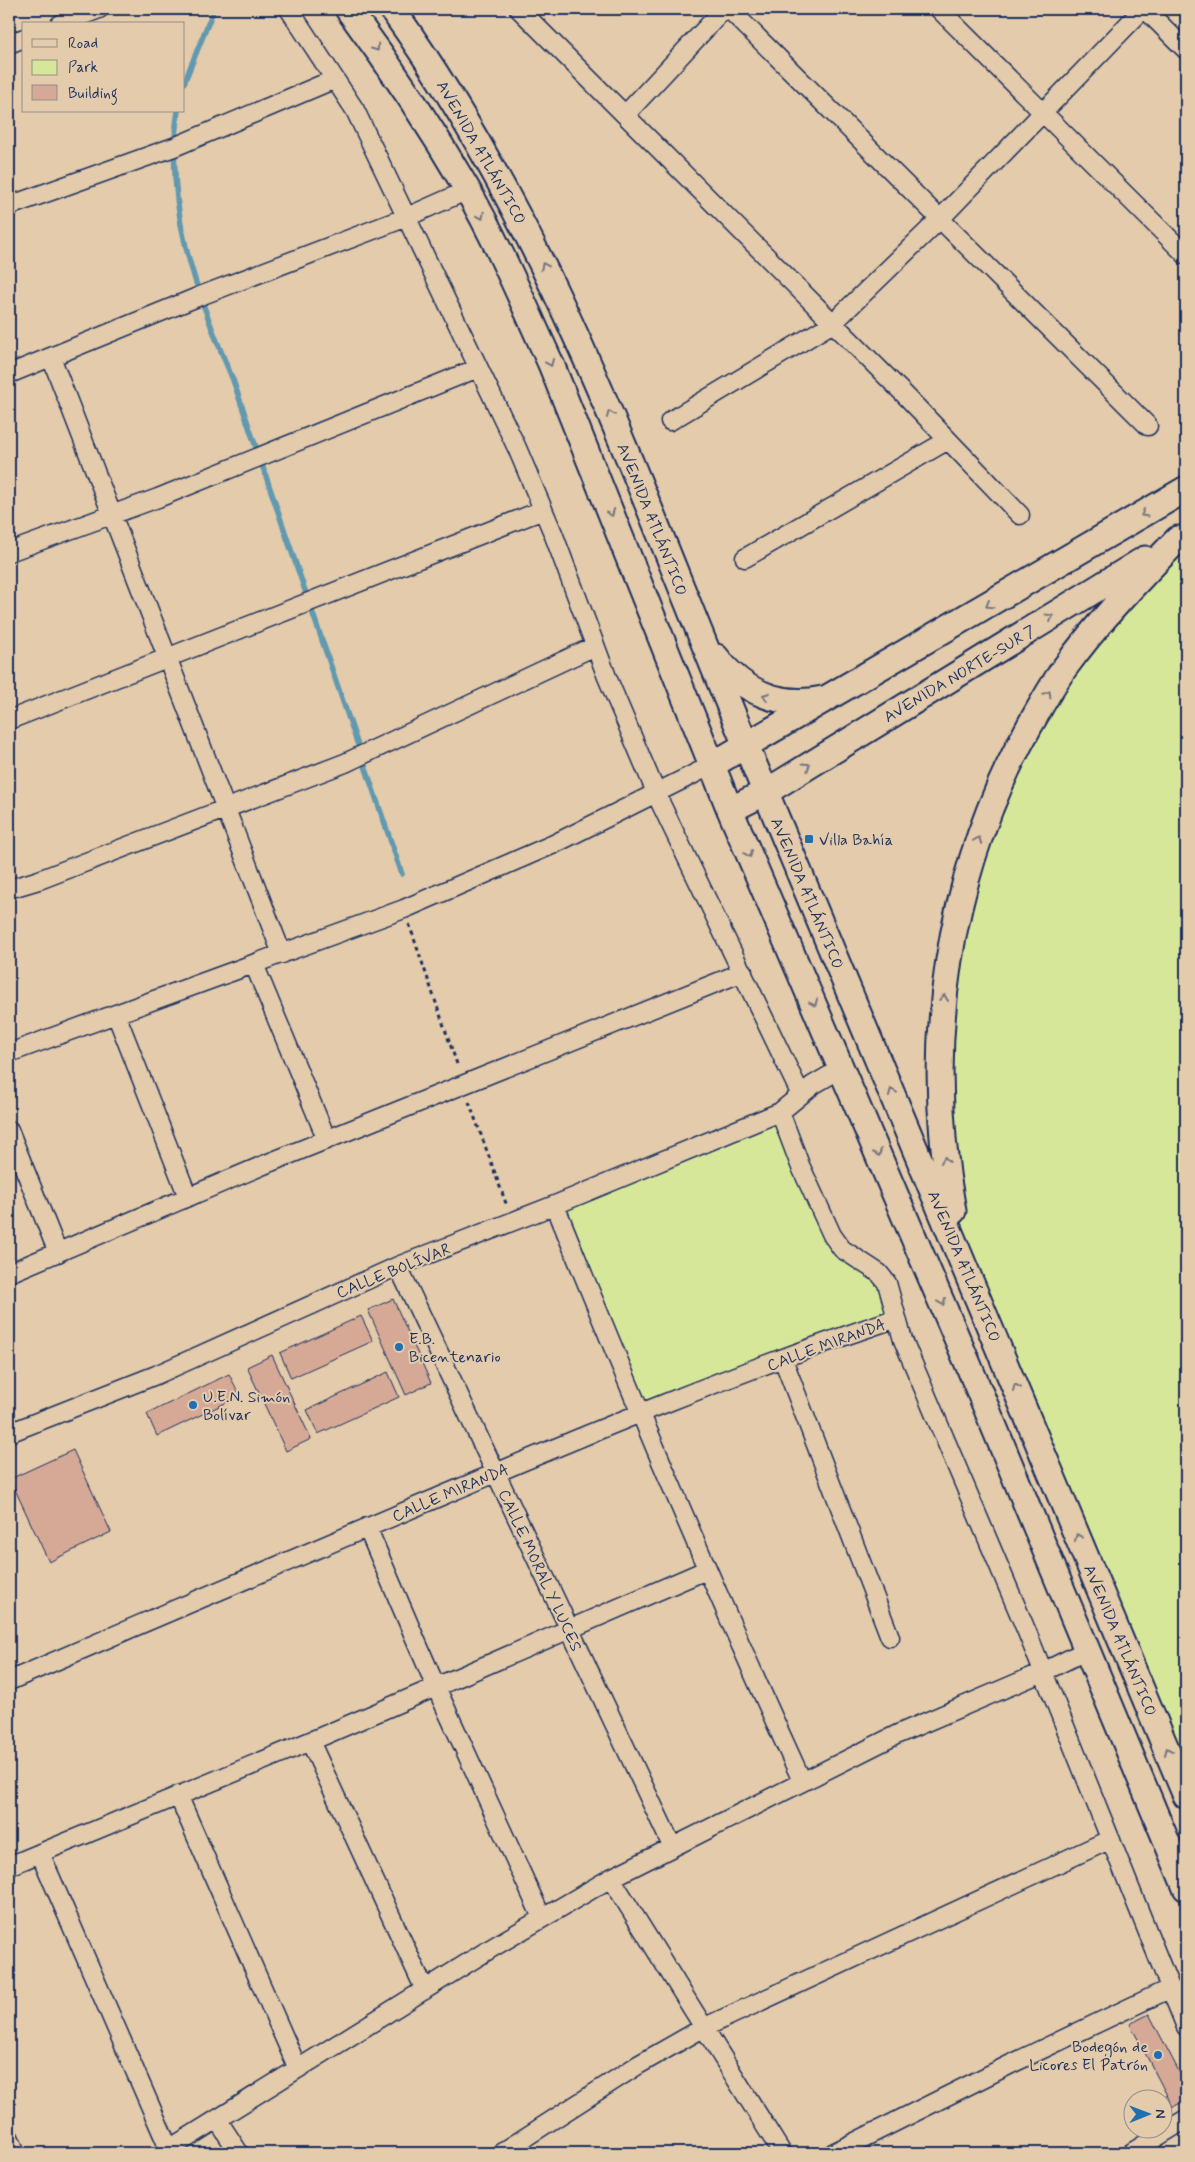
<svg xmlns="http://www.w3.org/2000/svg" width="1195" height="2162" font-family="Mynerve,sans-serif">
	<rect width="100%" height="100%" fill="#e3cbab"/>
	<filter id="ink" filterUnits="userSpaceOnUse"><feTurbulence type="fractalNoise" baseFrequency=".02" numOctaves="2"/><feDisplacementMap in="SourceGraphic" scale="10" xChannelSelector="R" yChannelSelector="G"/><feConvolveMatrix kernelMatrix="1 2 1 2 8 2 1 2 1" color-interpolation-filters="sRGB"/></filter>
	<g filter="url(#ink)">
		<!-- green -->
		<path fill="#d7e79a" stroke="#798b7c" d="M1186 534V1796L954 1213 948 958 1039 709Z
			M780 1112 832 1235 870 1266 897 1318 640 1415 555 1205Z"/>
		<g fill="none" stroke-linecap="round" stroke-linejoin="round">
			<!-- stream -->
			<path stroke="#6099b0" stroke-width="5.5" d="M184 83 214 9
				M178 111C163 204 197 296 233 380L402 874"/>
		</g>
		<!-- building -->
		<path fill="#d5a996" stroke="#1b2f5e" d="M393 1299 431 1383 406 1395 368 1310Z
			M361 1316 373 1341 291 1378 280 1353Z
			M272 1355 311 1439 286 1451 247 1367Z
			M388 1372 399 1397 318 1434 307 1410Z
			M229 1374 240 1396 157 1436 147 1414Z
			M73 1450 111 1532 49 1562 10 1479Z
			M1149 2014 1186 2085V2100L1173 2107 1130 2024Z"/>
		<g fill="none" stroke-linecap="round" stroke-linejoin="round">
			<defs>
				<path id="street" d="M289 9 355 110 517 448 553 533 607 677 660 802 801 1095
					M519 9 905 395 1020 515
					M729 9 1148 426
					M939 9 1186 255
					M1145 9 1186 50
					M60 24 99 9
					M9 44 24 38
					M625 115 724 9
					M9 206 174 147 335 79
					M51 357 282 954
					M9 374 200 296 407 217 468 190
					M670 421 833 323 940 219 1143 9
					M9 552 158 498 478 368
					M745 558 948 440
					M9 720 543 510
					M9 889 39 880 345 763 595 646
					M254 964 327 1140
					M116 1014 188 1197
					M9 1053 404 909 554 844 712 765
					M780 1112 800 1165 832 1235 842 1249 879 1273 887 1283 903 1340 1027 1632 1186 2027
					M9 1130 58 1253
					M555 1205C633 1399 715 1591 802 1781
					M398 1266 672 1846
					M9 1273 266 1164 743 972
					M783 1359 890 1637
					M9 1433 156 1375 398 1266 555 1205 780 1112 813 1085 842 1068
					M367 1527 436 1687 542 1918
					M9 1681C152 1619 295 1558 439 1497 589 1433 741 1370 897 1318
					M310 1741 425 1990
					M178 1795 298 2069
					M40 1853 169 2149
					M9 1866 325 1735 706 1570
					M611 1878 782 2153
					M217 2119 239 2153
					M9 2137 16 2153
					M163 2153 490 1949 611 1878 898 1734 1043 1672 1087 1650
					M501 2153 638 2065 703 2028 1111 1839
					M833 2153 1009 2065 1171 1988
					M1131 2153 1186 2119"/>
				<path id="secondary" d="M348 9C391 67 431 127 467 189 499 245 524 305 551 364L730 810 968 1364 1186 1888
					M392 9C553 233 639 491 745 743 891 1095 1040 1445 1186 1796
					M716 657C743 692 780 708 823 699
					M712 765 1186 489
					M730 810 766 792 1145 559
					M953 1211C922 1045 947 873 1030 725 1041 706 1051 687 1063 670 1098 622 1137 581 1178 539"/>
			</defs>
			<!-- street casing -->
			<use href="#street" stroke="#1b2f5e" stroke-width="21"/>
			<!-- secondary casing -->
			<use href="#secondary" stroke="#1b2f5e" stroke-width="29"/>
			<!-- path -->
			<path stroke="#1b2f5e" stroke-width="3" stroke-dasharray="4 4" stroke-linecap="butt" d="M409 924 458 1067
				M469 1102 507 1206"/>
			<!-- street -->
			<use href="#street" stroke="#e3cbab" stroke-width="18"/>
			<!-- secondary -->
			<use href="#secondary" stroke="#e3cbab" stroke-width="25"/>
		</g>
		<!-- one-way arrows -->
		<defs><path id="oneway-chevron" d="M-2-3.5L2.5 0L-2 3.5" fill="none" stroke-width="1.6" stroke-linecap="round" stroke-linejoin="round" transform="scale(1.25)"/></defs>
		<g stroke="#757581">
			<use href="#oneway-chevron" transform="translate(376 48) rotate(55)"/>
			<use href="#oneway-chevron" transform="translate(481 216) rotate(62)"/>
			<use href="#oneway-chevron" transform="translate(544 266) rotate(-115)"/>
			<use href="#oneway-chevron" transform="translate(550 363) rotate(67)"/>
			<use href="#oneway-chevron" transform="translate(610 414) rotate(-113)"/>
			<use href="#oneway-chevron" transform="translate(611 513) rotate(68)"/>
			<use href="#oneway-chevron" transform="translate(1144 514) rotate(150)"/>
			<use href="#oneway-chevron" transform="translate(989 605) rotate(150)"/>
			<use href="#oneway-chevron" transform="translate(1050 617) rotate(-31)"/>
			<use href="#oneway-chevron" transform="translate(1048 694) rotate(-59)"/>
			<use href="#oneway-chevron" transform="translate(766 696) rotate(-160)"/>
			<use href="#oneway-chevron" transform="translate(807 766) rotate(-32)"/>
			<use href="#oneway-chevron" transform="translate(978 840) rotate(-69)"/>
			<use href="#oneway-chevron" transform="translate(749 854) rotate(67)"/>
			<use href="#oneway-chevron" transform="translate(944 998) rotate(-84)"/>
			<use href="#oneway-chevron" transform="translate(814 1003) rotate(67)"/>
			<use href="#oneway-chevron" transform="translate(892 1092) rotate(-113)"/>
			<use href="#oneway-chevron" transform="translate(878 1153) rotate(67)"/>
			<use href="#oneway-chevron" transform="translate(945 1160) rotate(-96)"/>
			<use href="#oneway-chevron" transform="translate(942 1302) rotate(67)"/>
			<use href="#oneway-chevron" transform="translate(1016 1387) rotate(-113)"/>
			<use href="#oneway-chevron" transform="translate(1078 1537) rotate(-113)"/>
			<use href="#oneway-chevron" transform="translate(1168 1751) rotate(-113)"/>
		</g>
	</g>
	<!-- markers -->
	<g fill="#1f6fb2" stroke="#e3cbab" stroke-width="2">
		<rect x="804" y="834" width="10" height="10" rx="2.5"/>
		<circle cx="399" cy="1347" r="5"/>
		<circle cx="193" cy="1405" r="5"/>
		<circle cx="1158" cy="2055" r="5"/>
	</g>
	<g text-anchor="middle" stroke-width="4" stroke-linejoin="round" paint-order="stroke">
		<!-- street labels -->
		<g font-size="16" fill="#1b2f5e" stroke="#e3cbab">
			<text transform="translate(482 152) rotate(60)" y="6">AVENIDA ATLÁNTICO</text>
			<text transform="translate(653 519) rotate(68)" y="6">AVENIDA ATLÁNTICO</text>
			<text transform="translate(959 673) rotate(-31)" y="6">AVENIDA NORTE-SUR 7</text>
			<text transform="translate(808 893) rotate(67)" y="6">AVENIDA ATLÁNTICO</text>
			<text transform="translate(965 1266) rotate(67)" y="6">AVENIDA ATLÁNTICO</text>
			<text transform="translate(393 1270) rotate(-22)" y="6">CALLE BOLÍVAR</text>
			<text transform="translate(826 1344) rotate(-20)" y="6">CALLE MIRANDA</text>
			<text transform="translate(450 1492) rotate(-23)" y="6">CALLE MIRANDA</text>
			<text transform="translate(541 1570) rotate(65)" y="6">CALLE MORAL Y LUCES</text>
			<text transform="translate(1121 1640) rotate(67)" y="6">AVENIDA ATLÁNTICO</text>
		</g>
		<!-- poi labels -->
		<g font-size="16" fill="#1b2f5e" stroke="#e3cbab" text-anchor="start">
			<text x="819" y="845">Villa Bahía</text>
			<text x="409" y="1344">E.B.<tspan x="409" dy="18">Bicentenario</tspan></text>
			<text x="203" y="1402">U.E.N. Simón<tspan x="203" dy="18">Bolívar</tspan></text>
			<text x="1148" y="2052" text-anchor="end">Bodegón de<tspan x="1148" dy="18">Licores El Patrón</tspan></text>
		</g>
	</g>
	<!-- margin -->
	<rect width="1195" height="2162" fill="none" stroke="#e3cbab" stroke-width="30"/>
	<rect x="15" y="15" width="1165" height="2132" fill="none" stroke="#1b2f5e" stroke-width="2" filter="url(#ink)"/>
	<!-- legend -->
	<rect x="22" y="22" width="162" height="90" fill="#e3cbab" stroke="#938d8c"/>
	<rect x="32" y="39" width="25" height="8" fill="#e3cbab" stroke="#938d8c"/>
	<text x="68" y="48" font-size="15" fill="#1b2f5e">Road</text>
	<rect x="32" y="60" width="25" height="15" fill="#d7e79a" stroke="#938d8c"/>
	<text x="68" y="72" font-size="15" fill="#1b2f5e">Park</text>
	<rect x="32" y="85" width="25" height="15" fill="#d5a996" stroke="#938d8c"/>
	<text x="68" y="98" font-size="15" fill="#1b2f5e">Building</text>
	<!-- north arrow -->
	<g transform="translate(1148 2114) rotate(89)"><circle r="24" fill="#e3cbab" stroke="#938d8c"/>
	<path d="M0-4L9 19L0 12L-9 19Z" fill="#1f6fb2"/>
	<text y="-8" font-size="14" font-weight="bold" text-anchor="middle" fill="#1b2f5e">N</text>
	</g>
</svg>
